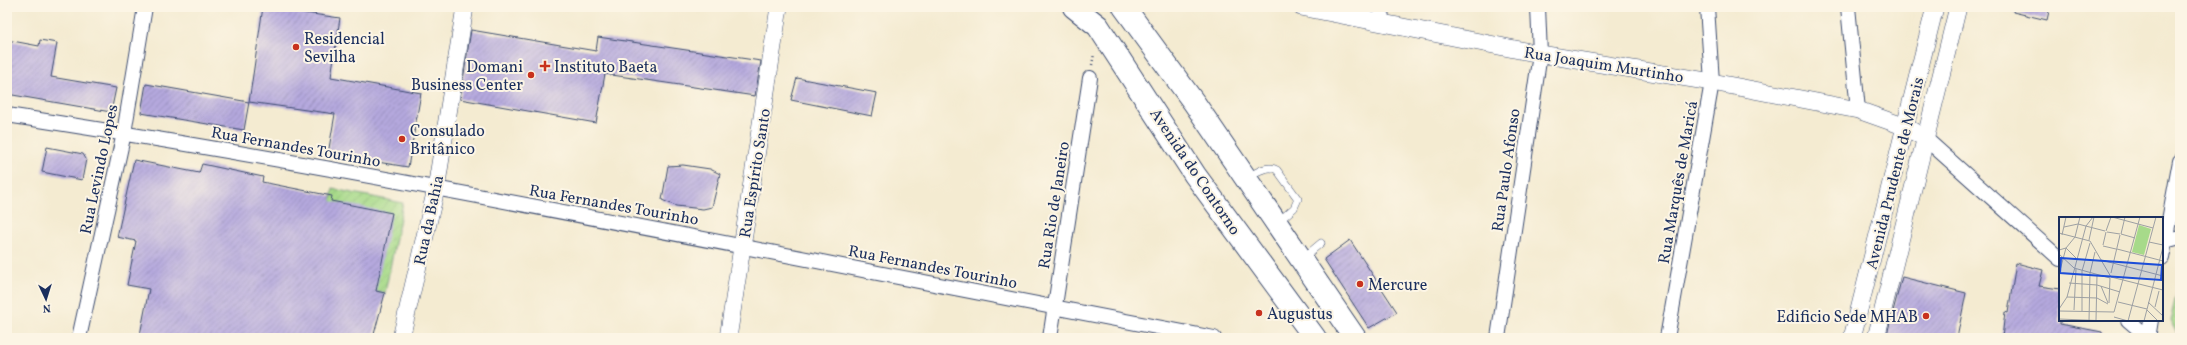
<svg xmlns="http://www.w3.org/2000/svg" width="2187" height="345" font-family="Vollkorn,serif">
	<defs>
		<pattern id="grass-dots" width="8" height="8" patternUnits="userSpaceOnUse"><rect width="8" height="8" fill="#a7da8a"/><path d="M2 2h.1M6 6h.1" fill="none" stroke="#8fbb7a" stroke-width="1.8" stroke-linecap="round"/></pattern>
		<pattern id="garden-furrows" width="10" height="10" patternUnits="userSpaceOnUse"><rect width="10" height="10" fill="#a7da8a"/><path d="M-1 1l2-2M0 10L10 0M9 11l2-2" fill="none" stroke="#8fbb7a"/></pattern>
		<pattern id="building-hatch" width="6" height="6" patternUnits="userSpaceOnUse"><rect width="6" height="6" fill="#b5a9de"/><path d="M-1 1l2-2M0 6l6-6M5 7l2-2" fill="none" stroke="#928ab7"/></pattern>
	</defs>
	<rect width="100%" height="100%" fill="#fcf5e5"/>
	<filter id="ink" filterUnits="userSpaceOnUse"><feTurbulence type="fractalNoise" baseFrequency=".025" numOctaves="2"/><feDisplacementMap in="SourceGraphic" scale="8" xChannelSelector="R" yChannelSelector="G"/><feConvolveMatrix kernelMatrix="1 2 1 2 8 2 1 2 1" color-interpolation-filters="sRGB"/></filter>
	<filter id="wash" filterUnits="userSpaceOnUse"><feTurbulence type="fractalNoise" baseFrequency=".012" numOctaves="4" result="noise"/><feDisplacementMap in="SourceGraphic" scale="16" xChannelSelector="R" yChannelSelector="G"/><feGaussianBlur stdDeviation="0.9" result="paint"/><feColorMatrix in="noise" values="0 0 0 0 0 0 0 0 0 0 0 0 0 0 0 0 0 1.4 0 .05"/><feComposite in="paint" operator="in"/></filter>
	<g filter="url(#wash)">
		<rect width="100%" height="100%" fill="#f4ebd1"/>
		<!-- grass -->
		<path fill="url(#grass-dots)" stroke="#618474" d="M2180 281V338H2179L2170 320Z"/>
		<!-- garden -->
		<path fill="url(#garden-furrows)" stroke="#618474" d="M333 189 403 203 385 293 376 291 331 201Z"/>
		<g id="blocks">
			<!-- building -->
			<path fill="url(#building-hatch)" d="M263 7 340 18 331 77 421 93 408 167 328 154 335 114 249 102Z
				M2014 7H2050L2047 20 2013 12Z
				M471 30 596 51 598 37 761 61 755 96 605 74 596 123 460 99Z
				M7 40 39 46 40 40 57 43 51 77 116 88 111 112 7 94Z
				M797 78 877 93 872 116 791 100Z
				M146 84 249 102 244 130 141 113Z
				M47 147 83 154 86 159 82 180 42 172Z
				M134 160 199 173 202 164 263 177 262 182 332 196 331 201 392 213 376 291 385 293 373 338H153L140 335 149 289 127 285 136 241 117 237Z
				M683 165 710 169 720 174 712 207 703 209 676 206 662 200 668 166Z
				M1350 240 1397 312 1369 328 1324 259Z
				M2016 263 2043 270 2039 286 2060 289V324L2102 332V338H2002L2005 312 2008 313Z
				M1902 277 1966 293 1957 338H1886Z"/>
		</g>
	</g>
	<g filter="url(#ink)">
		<use href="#blocks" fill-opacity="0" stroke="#3c4b6f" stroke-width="1"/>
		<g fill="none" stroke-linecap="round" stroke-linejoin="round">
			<defs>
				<path id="service" d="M1247 177C1256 173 1268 164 1277 170L1298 199 1294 208 1278 222
					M1303 258 1321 243"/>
				<path id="minor" d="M1381 7 1382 22
					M1848 7 1858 110
					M7 115C411 177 812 262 1214 338
					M1926 139 2060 259
					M2165 241 2180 237
					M2162 258 2180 161
					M2128 320 2149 338
					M79 338 124 133 145 7
					M1050 338 1090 78
					M1498 338 1540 54 1538 7
					M1667 338 1712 82 1707 7
					M2148 338 2151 320"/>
				<path id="tertiary" d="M1301 7 1540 54 1712 82 1858 110 1906 127 1926 139
					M401 338 436 189 465 7
					M728 338 779 7
					M1852 338 1935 7
					M1876 338 1958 7"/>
				<path id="primary" d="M1074 7 1098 26 1195 175 1315 338
					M1124 7 1195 104 1355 338"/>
			</defs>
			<!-- service casing -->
			<use href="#service" stroke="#3c4b6f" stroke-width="8"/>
			<!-- minor casing -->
			<use href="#minor" stroke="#3c4b6f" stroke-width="16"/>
			<!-- tertiary casing -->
			<use href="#tertiary" stroke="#3c4b6f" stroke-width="18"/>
			<!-- primary casing -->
			<use href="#primary" stroke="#3c4b6f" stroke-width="24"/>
			<!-- path -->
			<path stroke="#3c4b6f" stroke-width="2.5" stroke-dasharray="1 3" stroke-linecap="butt" d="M1092 65 1094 54"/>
			<!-- service -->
			<use href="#service" stroke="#fff" stroke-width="7"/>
			<!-- minor -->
			<use href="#minor" stroke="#fff" stroke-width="14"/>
			<!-- tertiary -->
			<use href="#tertiary" stroke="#fff" stroke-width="17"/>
			<!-- primary -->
			<use href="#primary" stroke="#fff" stroke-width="22"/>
		</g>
	</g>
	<!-- markers -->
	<g fill="#c8321e" stroke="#fcf5e5" stroke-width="1.5">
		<circle cx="296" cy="47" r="4"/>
		<path d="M543 60h4v4h4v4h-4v4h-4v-4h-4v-4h4z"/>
		<circle cx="531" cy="75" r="4"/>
		<circle cx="402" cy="139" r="4"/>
		<circle cx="1360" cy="284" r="4"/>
		<circle cx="1259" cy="313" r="4"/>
		<circle cx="1926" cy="316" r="4"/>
	</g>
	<g text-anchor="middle" stroke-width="4" stroke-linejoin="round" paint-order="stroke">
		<!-- poi labels -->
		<g font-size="16" fill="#1b2f5e" stroke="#fcf5e5" text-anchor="start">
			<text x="304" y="44">Residencial<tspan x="304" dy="18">Sevilha</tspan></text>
			<text x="523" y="72" text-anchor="end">Domani<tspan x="523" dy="18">Business Center</tspan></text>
			<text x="554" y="72">Instituto Baeta</text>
			<text x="410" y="136">Consulado<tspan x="410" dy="18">Britânico</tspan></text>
			<text x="1368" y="290">Mercure</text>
			<text x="1267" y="319">Augustus</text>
			<text x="1918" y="322" text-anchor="end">Edificio Sede MHAB</text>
		</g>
		<!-- street labels -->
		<g font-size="16" fill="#1b2f5e" stroke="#fcf5e5">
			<text transform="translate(1604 64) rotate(9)" y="6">Rua Joaquim Murtinho</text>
			<text transform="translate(296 146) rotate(10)" y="6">Rua Fernandes Tourinho</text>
			<text transform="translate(98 169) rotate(-78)" y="6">Rua Levindo Lopes</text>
			<text transform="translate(1505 170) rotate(-82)" y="6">Rua Paulo Afonso</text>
			<text transform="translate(1196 171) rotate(56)" y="6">Avenida do Contorno</text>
			<text transform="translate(754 173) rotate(-81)" y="6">Rua Espírito Santo</text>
			<text transform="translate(1894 173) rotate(-76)" y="6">Avenida Prudente de Morais</text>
			<text transform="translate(1677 182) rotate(-80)" y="6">Rua Marquês de Maricá</text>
			<text transform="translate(614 204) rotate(10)" y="6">Rua Fernandes Tourinho</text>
			<text transform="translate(1053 205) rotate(-81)" y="6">Rua Rio de Janeiro</text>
			<text transform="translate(428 220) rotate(-78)" y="6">Rua da Bahia</text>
			<text transform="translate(933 266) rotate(11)" y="6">Rua Fernandes Tourinho</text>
		</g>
	</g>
	<!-- overview -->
	<g transform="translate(2059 217)">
		<rect width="104" height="104" fill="#f4ebd1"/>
		<path d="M80 8 92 12 85 38 73 35Z" fill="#a7da8a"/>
		<path fill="none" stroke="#9da0a3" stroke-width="1" d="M53 0 94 11M5 10 19 7 46 14M47 14 52 0M48 15 61 17M0 16 31 24 52 60 104 73M62 17 66 0M62 17 76 21M3 18 7 0M30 23 35 0M90 25 104 28M44 28 47 15M44 29 57 32M58 32 104 44M0 33 7 31 17 41M0 37 15 51 51 61 50 86M42 43 104 59M52 56 61 18M0 57 7 31 16 20 21 0M10 66 38 68 61 75M42 69 49 86M8 80 38 81 49 87M59 85 88 92M89 85 104 99M96 90 100 74M0 92 8 80 27 9 34 0M15 93 17 52M88 93 99 104M0 94 55 95M23 94V54L31 26M55 95 81 0M55 100 69 104M0 102 51 104M37 103 38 58M30 104 31 56 36 35M69 104 97 0M85 104 104 30"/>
		<path fill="#1d4ed8" fill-opacity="0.15" stroke="#1d4ed8" stroke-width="2" d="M2 41 103 48 102 63 1 56Z"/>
		<rect width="104" height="104" fill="none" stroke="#1b2f5e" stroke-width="2"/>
	</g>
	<!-- margin -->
	<rect width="2187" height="345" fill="none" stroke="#fcf5e5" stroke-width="24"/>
	<!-- north arrow -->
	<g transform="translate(46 299) rotate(176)" stroke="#fcf5e5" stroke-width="3" paint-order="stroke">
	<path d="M0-3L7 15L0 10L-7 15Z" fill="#1b2f5e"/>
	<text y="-6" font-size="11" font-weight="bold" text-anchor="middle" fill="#1b2f5e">N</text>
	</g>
</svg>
